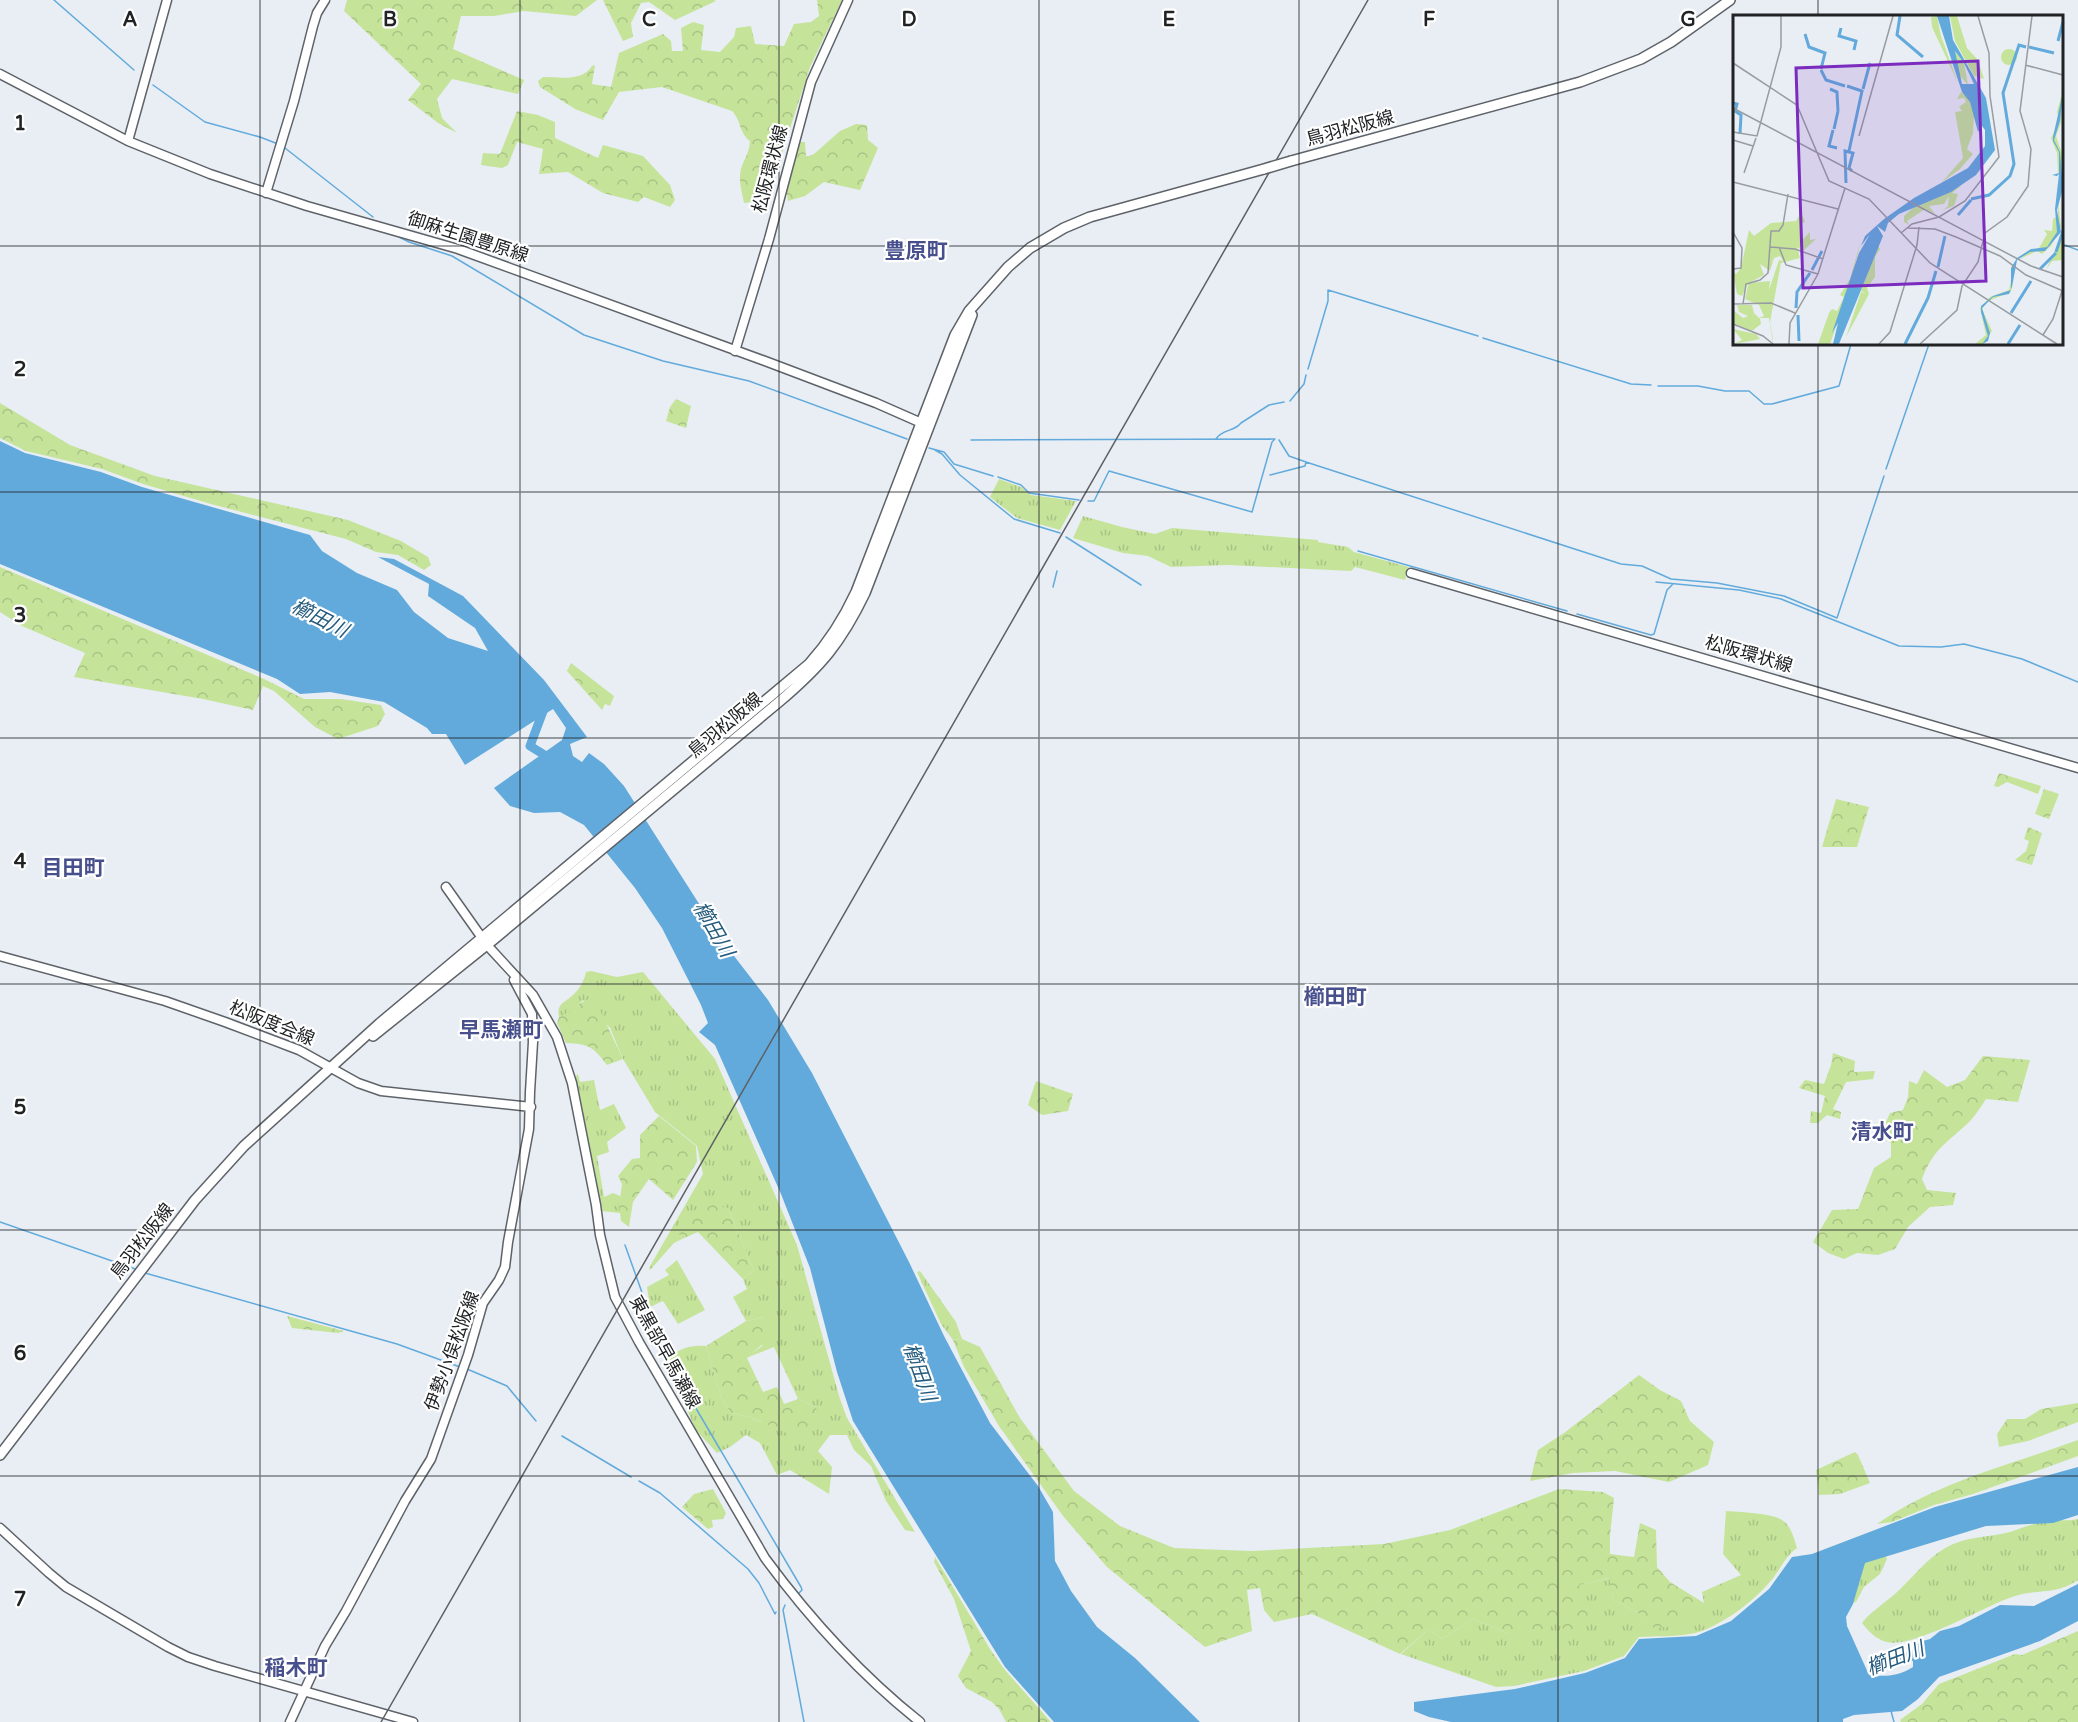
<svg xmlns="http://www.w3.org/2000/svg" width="2078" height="1722" font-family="'Varela Round','Noto Sans JP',sans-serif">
	<defs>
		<pattern id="grass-tufts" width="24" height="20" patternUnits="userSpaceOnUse" patternTransform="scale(1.5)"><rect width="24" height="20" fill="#c5e49a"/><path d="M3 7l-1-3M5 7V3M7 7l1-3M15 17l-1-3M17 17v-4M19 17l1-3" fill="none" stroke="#a9c385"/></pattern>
		<pattern id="forest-crowns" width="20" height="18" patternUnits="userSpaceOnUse" patternTransform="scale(1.5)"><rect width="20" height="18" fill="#c5e49a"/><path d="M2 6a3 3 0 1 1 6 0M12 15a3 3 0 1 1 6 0" fill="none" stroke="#a9c385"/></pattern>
	</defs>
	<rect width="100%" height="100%" fill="#e8eef4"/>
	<!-- grass -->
	<path fill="url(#grass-tufts)" d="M999 479 1021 487 1031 495 1076 501 1060 530 1017 518 990 497Z
		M1083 516 1122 527 1155 534 1172 528 1318 540V542L1348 547 1354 552 1409 567 1405 580 1355 567 1351 571 1228 565 1171 567 1148 556 1123 553 1073 538Z
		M591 971 617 977 643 972 715 1059 797 1245 840 1399 847 1418 915 1532 905 1530 886 1501 871 1466 854 1450 847 1435H830L818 1451 832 1467 829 1494 790 1470 777 1475 760 1443 746 1435 730 1447 717 1453 695 1429 679 1389 666 1366C674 1349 688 1345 706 1346L721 1397 731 1413 750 1417 761 1422 816 1407 798 1399 774 1347 746 1358 762 1346 764 1317 746 1321 733 1297 747 1289 743 1279 754 1271 728 1208 679 1234 682 1239 674 1243 650 1270 649 1268 703 1174 697 1146 655 1112 623 1059 610 1028 583 1000 569 1014 559 1017C556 1003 565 1003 574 994 580 988 584 981 586 972Z
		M578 1074 580 1082 594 1080 600 1110 614 1104 626 1128 607 1142 609 1152 597 1156 604 1197 613 1193 620 1196V1213L601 1211 574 1078Z
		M677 1260 705 1310 678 1324 663 1301 650 1307 647 1287 669 1275 665 1270Z
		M920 1271 956 1322 962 1339 953 1340 941 1324 917 1272Z
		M1726 1511C1738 1512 1772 1513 1782 1520 1791 1526 1794 1538 1797 1548 1784 1557 1779 1573 1768 1584 1752 1603 1719 1627 1695 1633 1677 1637 1657 1636 1639 1637L1624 1656 1584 1671 1514 1686 1496 1687 1401 1654 1429 1629 1442 1639 1473 1619 1509 1634 1578 1585 1610 1578 1614 1600 1637 1612 1654 1627 1704 1603 1702 1592 1741 1575 1723 1554Z
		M2078 1519V1580C2055 1596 2037 1588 2012 1597 1985 1606 1912 1649 1887 1642 1877 1640 1868 1631 1862 1623 1869 1613 1886 1602 1896 1593 1915 1576 1931 1552 1956 1543 1973 1536 1993 1537 2010 1532 2025 1527 2039 1521 2055 1520 2063 1520 2070 1521 2078 1519Z
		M1885 1554 1887 1559 1880 1574 1864 1587 1856 1602 1843 1606 1840 1571Z"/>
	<!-- forest -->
	<path fill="url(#forest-crowns)" d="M347 0H597L576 16 524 11 494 16H461L453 49 524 80 518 94 452 79 437 99 442 118 457 133 438 123 408 100 421 84 344 11Z
		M603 0H714L716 1 675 20 649 2 641 3 631 23 633 37 623 41Z
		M817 0H842L810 67 768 196 755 195 752 202 744 203C742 192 738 180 741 169 744 158 749 155 750 141 739 133 741 120 732 111L662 87 619 92 603 120 575 109 540 87 538 81 543 77C560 77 582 82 592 66L595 65 592 84 611 87 619 53 663 34 671 41 672 51H683L681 28 693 22 704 25 701 50 720 52 734 37 736 28 751 26 755 44 784 46 794 24 811 22 819 16Z
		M517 111 538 115 555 122V138L598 158 603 145 643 156 670 185 675 200 670 207 644 197 638 202 603 193 568 172 539 174 543 149 517 142 508 165 502 168 481 165 483 153 500 154Z
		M856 124 867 125 868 140 878 148 860 190 824 182 805 196 788 201 786 188 797 142H805L806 157 814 154 840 131Z
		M676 399 691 406 686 428 666 421 670 407Z
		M0 403 70 445 155 476 348 520 401 541 428 557 431 565 424 570 398 555 376 552 346 539 211 504 143 484 102 469 26 451 0 438Z
		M0 567 264 679 304 699H341L381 705 385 714 378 726 338 739 315 727 274 691 263 686 253 710 203 699 74 677 85 653 22 626 0 612Z
		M571 663 614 696 610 706 605 704 602 710 567 671Z
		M1999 773 2041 786 2038 794 2007 782 1998 787 1994 786Z
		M2044 789 2059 794 2049 819 2035 814Z
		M1836 799 1869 807 1857 847H1822Z
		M2028 827 2042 833 2032 865 2015 860 2026 851 2029 841 2024 839Z
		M594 998 623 1059 607 1065C593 1046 588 1044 566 1043L557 1023 559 1017C575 1011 577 1001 594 998Z
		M1833 1053 1855 1061 1854 1072 1875 1071 1873 1079 1846 1082 1833 1109 1841 1112 1840 1119 1827 1115 1818 1123H1810L1811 1111 1821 1113 1825 1096 1799 1088 1805 1080 1824 1084 1831 1065Z
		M1983 1056 2030 1060 2018 1102 1986 1099C1980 1108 1974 1118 1966 1125 1944 1145 1933 1150 1922 1179L1927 1190 1956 1193 1953 1205 1930 1207 1908 1227 1895 1249 1878 1255 1857 1253 1844 1259 1828 1253 1813 1242 1832 1210 1858 1209 1874 1168 1891 1157V1143L1880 1136 1890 1113 1903 1110 1908 1097 1909 1081 1917 1084 1924 1070 1947 1087 1965 1080Z
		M1036 1081 1073 1094 1068 1111 1042 1115 1028 1105Z
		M659 1116 696 1146 697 1162 673 1200 649 1179 633 1202 629 1227 621 1221 619 1205 622 1184 618 1176 632 1159 640 1158V1135Z
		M713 1205 728 1208 754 1271 743 1279 698 1232 682 1239 679 1234 696 1209Z
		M287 1316 344 1331 338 1333 292 1328Z
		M764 1317 777 1331 747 1358 763 1392 777 1387 784 1404 798 1399 816 1407 818 1418 805 1429 789 1434 750 1417 731 1413 721 1397 706 1346 746 1321Z
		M962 1339 980 1347 1020 1418 1074 1491 1120 1526 1174 1548 1251 1551 1384 1544 1450 1530 1559 1489 1603 1492 1614 1498 1610 1536V1554L1634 1557 1640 1523 1656 1530 1657 1567 1670 1582 1704 1603 1681 1626 1654 1628 1637 1612 1614 1600 1609 1578 1579 1585 1590 1621 1570 1635 1556 1622 1540 1638 1509 1634 1473 1619 1442 1639 1429 1629 1400 1654 1312 1614 1274 1622 1264 1610 1260 1588 1247 1590 1252 1631 1205 1647 1107 1567 1063 1516 999 1426 964 1367 953 1340Z
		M1639 1375 1660 1390 1681 1401 1690 1421 1714 1442 1708 1465 1669 1482 1615 1471 1573 1473 1530 1481 1538 1450 1564 1433Z
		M2078 1403V1422L2028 1441 1999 1447 1997 1434 2007 1419H2025L2041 1409Z
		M2078 1440V1456L1973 1494 1934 1505 1892 1522 1877 1524C1937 1482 2010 1465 2078 1440Z
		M1855 1452 1858 1455 1870 1483 1840 1494 1819 1495 1816 1470Z
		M713 1489 726 1513 723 1519 712 1520 713 1527 708 1529 682 1507 694 1494Z
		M935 1557 990 1649 1005 1670 1051 1722H1006L999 1709 992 1702 966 1688 958 1676 971 1651 954 1599 934 1562Z
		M2078 1631V1722H1901L1900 1720 1922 1704 1939 1684 2015 1654 2022 1655Z"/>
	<!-- water -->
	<path fill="#62aadc" d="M0 441 25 453 101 472 142 487 310 535 322 551 357 573 397 590 414 612 448 638 488 651 475 628 428 596 429 584 378 557 394 559 463 596 544 680 587 737 570 744 573 756 582 762 589 753 604 764 624 786 724 943 768 1000 812 1073 909 1262 944 1336 990 1423 1038 1486 1053 1512 1055 1561 1071 1591 1097 1627 1135 1658 1200 1722H1054L1005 1667 853 1421 837 1372 810 1268 781 1194 715 1045 699 1032 708 1023 701 1005 662 928 635 888 584 825 560 812 534 813 510 806 494 788 562 740 566 728 553 709 465 765 446 734H432L427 728 384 702 330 692 300 694 277 679 0 564Z
		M2078 1467V1515L2053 1523 1986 1526 1865 1563 1853 1604 1846 1617 1847 1626 1869 1675C1885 1677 1899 1676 1913 1667V1661C1903 1660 1895 1663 1885 1660L1913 1649 1919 1642 1930 1639 1940 1631 1959 1626 2000 1605 2034 1606 2078 1584V1621L2040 1641 1939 1677 1918 1699 1902 1711 1854 1715 1843 1719V1722H1451L1429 1717 1414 1711V1702L1515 1689 1585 1673 1625 1658 1639 1639 1696 1636 1731 1621 1769 1589 1792 1557 1812 1554 1935 1507Z"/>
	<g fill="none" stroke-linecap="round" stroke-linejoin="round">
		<!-- stream -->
		<path stroke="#62aadc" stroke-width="1.5" d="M54 0 134 70
			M153 85 205 122 260 137 278 144
			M285 148 373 217
			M399 237 409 242 452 256 584 335 663 361 749 381 907 439
			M2062 244 2078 250
			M1483 338 1631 384 1651 385
			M1308 369 1328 301V290L1478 336
			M1658 386H1698L1725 391H1749L1764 404H1772L1839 386 1851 344
			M1290 401 1304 384 1306 375
			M1216 439C1222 429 1234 432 1241 423L1269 405 1284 402
			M971 440 1275 439
			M1279 440 1289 456 1306 462
			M929 448 944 452 954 464 993 476
			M935 450 942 454 960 475 1014 519 1060 533
			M1886 469 1929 344
			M1270 475 1305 466 1306 462 1621 564 1642 566 1671 579 1717 583 1784 596 1837 618 1884 476
			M998 477 1021 485 1029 493 1079 500
			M1088 501H1094L1109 471 1252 512 1272 442 1274 440
			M1066 537 1141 585
			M1358 551 1567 611
			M1656 582 1739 590 1781 599 1899 646 1941 647 1964 644 2022 659 2078 682
			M1053 587 1057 571
			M1577 614 1651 635 1654 634 1667 590 1673 584
			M0 1222 138 1270
			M625 1245 664 1354 801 1587 802 1590 798 1594
			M145 1273 397 1344 460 1367
			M467 1369 507 1386 536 1421
			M562 1436 631 1477
			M639 1481 660 1493 748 1569 759 1583 775 1614 776 1612
			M785 1605 783 1610 804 1722
			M1891 1711 1894 1722"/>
		<!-- river -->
		<path stroke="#62aadc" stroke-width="9" d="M545 706 530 746 551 759"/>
		<defs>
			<path id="secondary" d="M0 74 128 141 210 174 307 206 458 249 765 361 876 403 926 425
				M128 141 167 0
				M266 193 294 101 313 26 317 13 325 0
				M735 351 769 239 811 82 848 0
				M1411 573 2078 768
				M446 887 487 945 533 995 557 1037 572 1083 596 1205 600 1235 615 1297 639 1342 765 1558C810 1619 861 1675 920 1722
				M0 956 165 1001 225 1022 299 1050 358 1083 381 1091 531 1107
				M0 1528 49 1573 66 1587 168 1647 188 1657 215 1666 413 1722
				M290 1722 325 1646 346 1611 405 1501 431 1459 468 1355 483 1303 499 1280 505 1267 508 1242 529 1129 530 1092 533 1042 532 1014 514 980"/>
			<path id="primary" d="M1291 161 1580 82 1641 59 1671 42 1730 0
				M373 1036 493 940 780 701C821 666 841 643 865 593L972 315
				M0 1455 195 1200 244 1146 380 1023 809 664C829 642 844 618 856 592L955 335 969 311 1008 267 1030 248 1064 228 1090 217 1264 169"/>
		</defs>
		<!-- secondary casing -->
		<use href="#secondary" stroke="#5e6369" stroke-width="11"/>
		<!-- primary casing -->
		<use href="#primary" stroke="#5e6369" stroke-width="12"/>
		<!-- secondary -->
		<use href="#secondary" stroke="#fff" stroke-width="8"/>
		<!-- primary -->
		<use href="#primary" stroke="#fff" stroke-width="9"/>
		<!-- rail -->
		<path stroke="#5d6064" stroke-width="1.5" d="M381 1722 1368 0"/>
		<defs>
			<path id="primary-bridge" d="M1264 169 1291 161"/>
		</defs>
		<!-- primary-bridge casing -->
		<use href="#primary-bridge" stroke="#5e6369" stroke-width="12" stroke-linecap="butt"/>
		<!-- primary-bridge -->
		<use href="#primary-bridge" stroke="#fff" stroke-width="9"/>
	</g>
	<!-- grid -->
	<path fill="none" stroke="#202224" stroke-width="1.5" stroke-opacity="0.55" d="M260 0V1722M520 0V1722M779 0V1722M1039 0V1722M1299 0V1722M1558 0V1722M1818 0V16M0 246H1734M2062 246H2078M1818 344V1722M0 492H2078M0 738H2078M0 984H2078M0 1230H2078M0 1476H2078"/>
	<g text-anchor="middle" stroke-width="4.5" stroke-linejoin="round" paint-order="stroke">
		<!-- street labels -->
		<g font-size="18" fill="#202224" stroke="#fff">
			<text transform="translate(1350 128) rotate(-15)" y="6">鳥羽松阪線</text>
			<text transform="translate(770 169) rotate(-75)" y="6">松阪環状線</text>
			<text transform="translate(468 237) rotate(18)" y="6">御麻生園豊原線</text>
			<text transform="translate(1749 654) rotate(16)" y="6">松阪環状線</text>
			<text transform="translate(725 725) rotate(-40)" y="6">鳥羽松阪線</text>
			<text transform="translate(272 1023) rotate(22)" y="6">松阪度会線</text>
			<text transform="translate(142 1241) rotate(-52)" y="6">鳥羽松阪線</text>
			<text transform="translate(452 1351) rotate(-70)" y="6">伊勢小俣松阪線</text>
			<text transform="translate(665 1352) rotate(61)" y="6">東黒部早馬瀬線</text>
		</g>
		<!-- water labels -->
		<g font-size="20" font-style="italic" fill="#255b7d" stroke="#fff">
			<text transform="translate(320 618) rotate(27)" y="7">櫛田川</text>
			<text transform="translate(714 929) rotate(60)" y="7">櫛田川</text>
			<text transform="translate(920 1372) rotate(70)" y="7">櫛田川</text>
			<text transform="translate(1895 1658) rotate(-21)" y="7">櫛田川</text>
		</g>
		<!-- quarter labels -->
		<g font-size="21" font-weight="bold" fill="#474f8c" stroke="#fff">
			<text x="916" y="258">豊原町</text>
			<text x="73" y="875">目田町</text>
			<text x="1335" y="1004">櫛田町</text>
			<text x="501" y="1037">早馬瀬町</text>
			<text x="1882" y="1139">清水町</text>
			<text x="296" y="1675">稲木町</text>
		</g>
	</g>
	<!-- overview -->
	<g transform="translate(1733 15)">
		<rect width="330" height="330" fill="#e8eef4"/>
		<path d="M221 35 231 48 235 70 226 60ZM228 77 236 84 241 99 240 118 238 104 231 96 236 92 231 83 224 84ZM229 170 219 178 225 179 221 191 210 195 215 191 216 181 211 189 196 191 202 199 192 194 174 206 176 210 171 207V201L180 193Z" fill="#c5e49a"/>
		<path d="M204 1 208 21 225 68 199 12 198 2ZM217 1H224L234 33 245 45 251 64 241 61 222 26ZM268 42a8 8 0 1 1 16 0a8 8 0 1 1-16 0ZM330 74 328 107 323 121 329 139V156L325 158 324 138 318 123 327 106 324 97ZM234 86 236 92 231 97 238 100 240 118 234 134 240 139 227 154 209 167 230 143 222 97 229 96 226 92ZM325 186 328 212 318 231 309 239 304 236 287 244 295 236 305 235 314 219 311 215 319 216 320 204 325 201ZM68 197 72 207 68 209 70 224 77 217V225L83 224 70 236 64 232 67 243 48 248 37 307 40 324V328L36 303H27L28 309 19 316 0 308V295L10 303 15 301 6 297 4 290H19L21 298 26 303 31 301 26 290 12 284 16 266 9 281 4 279 0 256 3 259 8 253 16 215 21 221 38 208 63 206ZM47 241 50 246 46 245 36 275 37 266 16 268 31 260 27 249 37 256 41 243ZM330 217V245L319 246 313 255ZM128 225 118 268 97 329H85L96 298 99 294 104 296 111 282 107 280 117 264ZM144 229 147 234 142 242V262L134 273 136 279 113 322 128 277 133 279 128 276ZM280 255 278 277 255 286 249 294 259 316 250 329H242L253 320 247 293 257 282 276 275ZM0 314 23 319 27 324 1 329 9 325Z" fill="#c5e49a" fill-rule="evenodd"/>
		<path d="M204 1H216L220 25 253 83 262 135 243 160 218 177 166 199 155 208 152 217 144 211 150 221 106 329H100L105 308 99 318 126 238 137 219 128 231 132 221 151 204 181 183 235 153 252 131V115L249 111 245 117 237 87 229 77ZM222 36 231 48 241 69H229ZM330 77 327 106 321 125 327 137 330 173 324 195 328 217 312 236 297 237 284 245 279 272 276 279 260 282 249 293 257 318 255 326 249 329 255 321 248 297V291L260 281 278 275V253L284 243 298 234 314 232 324 217 322 194 326 159 324 161 319 160 326 158V137L320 126V122Z" fill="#62aadc" fill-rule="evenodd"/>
		<path fill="none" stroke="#62aadc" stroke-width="3" d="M167 1 164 20 190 42M108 13 106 21 123 26 121 35M72 19 76 32 92 38 88 54M325 26 330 7M296 32 321 38M88 55 93 65 112 71M114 71 129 76 116 136M97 74 104 77 105 96M130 74 137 48M0 88 4 89 2 96 8 100 7 119M101 114 105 96M100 115 96 131 104 133M113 168 112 136 120 138 116 153 119 156M238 184 256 180 277 161 281 149 270 78 286 30 293 32M225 200 238 185M323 237 330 216M205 252 212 221M307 254 323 238M79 255 89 236M63 293 64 277 77 258M278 298 298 266M65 300 66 326M172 329 195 283 203 256M275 329 287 310"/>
		<path fill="none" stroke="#989ca1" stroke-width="1.5" d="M0 13V36M0 48 64 90 96 166 136 184 197 248 324 329M292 50 330 60M0 93 298 251 330 262M0 117 24 121 48 32V1M126 121 160 1M0 125 20 131M11 158 23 123M0 167 105 194M175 213 202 214 223 222 267 241 293 260 330 276M0 217 9 233 8 253 0 254M168 218 179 209 206 202 232 186 266 142 257 81 256 38 245 1M37 232 62 234 90 244M46 232 53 250 85 259M0 289 38 288 62 298M10 289 13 269 27 265 35 258 38 216H46L50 210 55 179M0 309 30 321 40 329M310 320 320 304 329 276M56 329 57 308 85 259 112 173M146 329 157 317 184 230 186 212M187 329 224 295 229 271 245 247 252 218 274 202 295 171 298 134 287 96 299 1"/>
		<path fill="#7b2cbf" fill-opacity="0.15" stroke="#7b2cbf" stroke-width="3" d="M245 46 253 266 70 273 63 53Z"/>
		<rect width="330" height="330" fill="none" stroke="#202224" stroke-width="3"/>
	</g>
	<g font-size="20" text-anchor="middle" font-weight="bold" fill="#202224" stroke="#fff" stroke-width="4.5" stroke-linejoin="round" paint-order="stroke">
		<text x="130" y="26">A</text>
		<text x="390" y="26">B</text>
		<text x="649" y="26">C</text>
		<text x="909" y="26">D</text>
		<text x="1169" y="26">E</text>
		<text x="1429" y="26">F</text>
		<text x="1688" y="26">G</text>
		<text x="20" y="130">1</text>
		<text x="20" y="376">2</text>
		<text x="20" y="622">3</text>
		<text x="20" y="868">4</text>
		<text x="20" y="1114">5</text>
		<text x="20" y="1360">6</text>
		<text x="20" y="1606">7</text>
	</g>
</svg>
